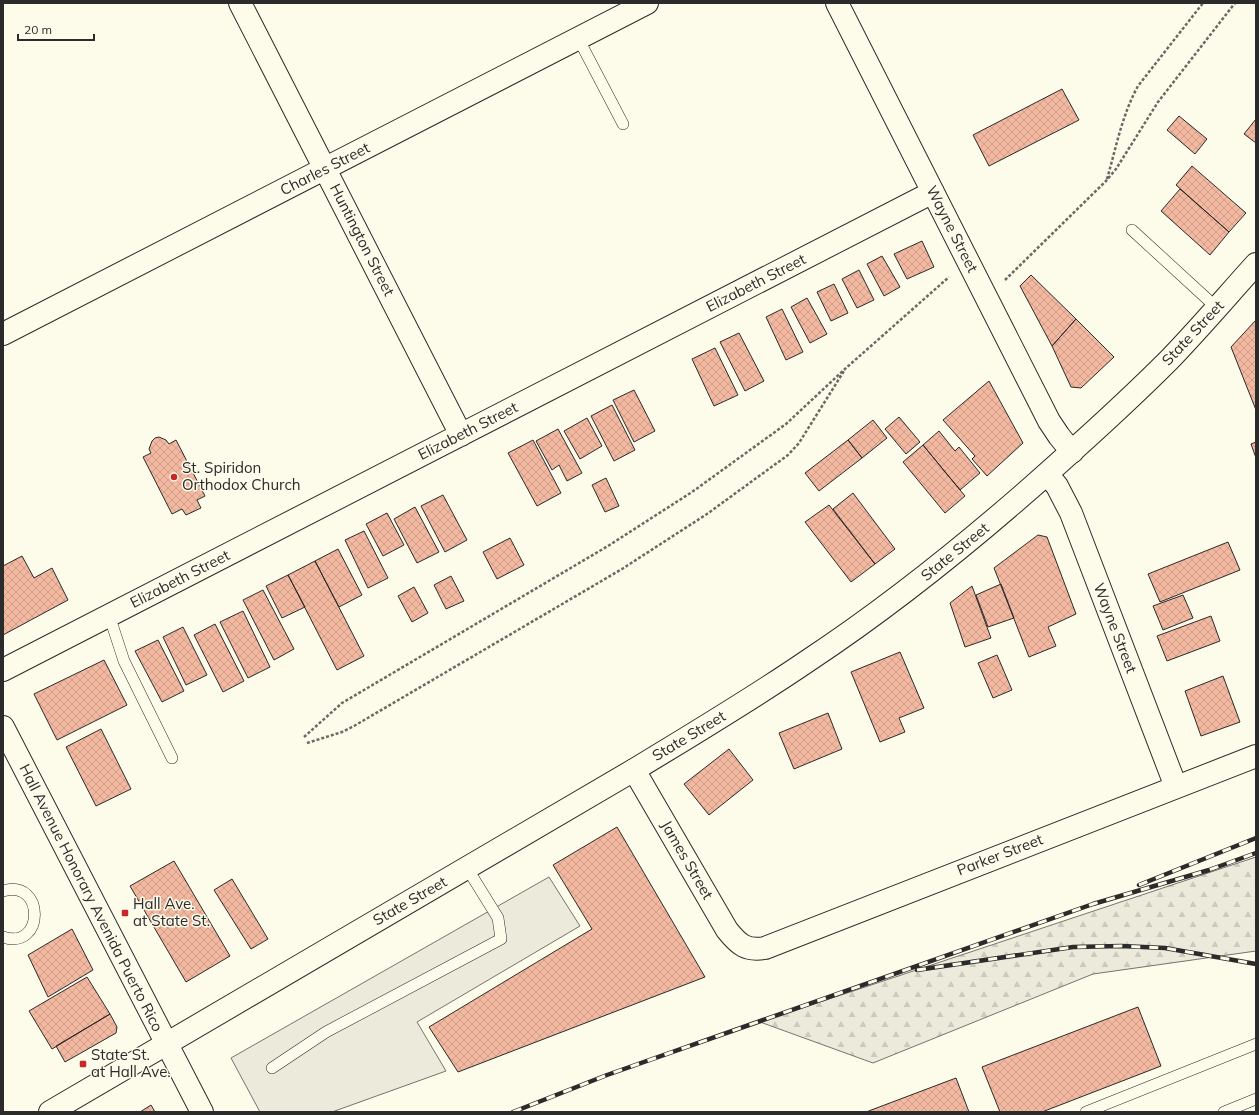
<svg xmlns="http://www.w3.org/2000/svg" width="1259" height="1115" font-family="Mulish,sans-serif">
	<defs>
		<pattern id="forest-firs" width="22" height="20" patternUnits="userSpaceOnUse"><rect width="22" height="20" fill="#ecebdb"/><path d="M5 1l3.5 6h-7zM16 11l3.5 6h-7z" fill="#cbcabc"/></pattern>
		<pattern id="building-cross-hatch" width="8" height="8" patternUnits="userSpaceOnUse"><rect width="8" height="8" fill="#f2b8a0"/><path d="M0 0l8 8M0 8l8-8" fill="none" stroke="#d09e8a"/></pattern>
	</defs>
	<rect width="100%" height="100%" fill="#fdfbea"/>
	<!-- forest -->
	<path fill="url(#forest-firs)" stroke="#74746e" d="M1256 857V951L1093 974 873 1063 760 1022Z"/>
	<!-- parking -->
	<path fill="#eceadb" stroke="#74746e" d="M549 877 580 926 417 1022 446 1071 332 1112H260L231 1058Z"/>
	<!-- building -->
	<path fill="url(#building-cross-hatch)" stroke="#2b2b2b" d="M1062 89 1079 120 989 166 973 135Z
		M1179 116 1207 139 1195 154 1167 130Z
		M1256 119V143L1244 134Z
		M1192 166 1246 213 1229 232 1176 185Z
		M1180 189 1229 232 1210 255 1161 211Z
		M922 241 934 267 907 279 894 254Z
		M882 256 900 287 884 296 867 264Z
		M859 270 874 300 857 308 842 279Z
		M1031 275 1076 319 1052 346 1020 286Z
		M834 284 848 313 831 321 817 292Z
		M807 298 827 334 810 343 791 307Z
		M782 309 803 352 786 360 766 317Z
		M1076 319 1114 357 1081 388 1071 387 1052 346Z
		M1256 320V410L1231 347Z
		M739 333 764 381 745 391 720 342Z
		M715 348 738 395 714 406 692 359Z
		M989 381 1023 443 987 476 972 459 975 456 943 420Z
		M634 390 655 431 634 442 613 400Z
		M612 405 635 450 614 461 591 416Z
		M899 417 920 442 906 454 885 429Z
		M587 418 602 446 580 459 564 431Z
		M873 420 887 438 862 458 848 440Z
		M558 429 582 473 567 481 559 465 552 470 536 441Z
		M939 431 955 451 959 447 980 473 960 490 923 445Z
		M159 437 166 440 169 444 176 440 205 496 197 500 201 508 186 515 182 509 172 514 143 457 151 453 149 449 152 441 155 438Z
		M533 440 561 493 537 506 508 453Z
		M848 440 862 458 819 491 805 473Z
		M1256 442V458L1251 444Z
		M923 445 965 496 945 513 903 462Z
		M606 478 619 506 605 512 592 485Z
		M853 493 895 549 875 564 833 509Z
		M443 495 467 540 445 552 421 506Z
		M829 505 875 564 851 582 805 522Z
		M415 507 439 552 417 563 394 519Z
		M387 513 404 545 383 556 366 524Z
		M364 531 388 578 368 588 345 540Z
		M1038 535 1047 537 1076 614 1048 627 1056 646 1029 657 994 568Z
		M510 538 524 565 497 579 483 552Z
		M1228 542 1240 570 1160 602 1148 574Z
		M338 549 362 595 339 607 315 561Z
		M22 556 34 578 52 568 68 600 3 635V566Z
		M315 561 364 656 337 670 288 575Z
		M288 575 305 607 282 618 266 586Z
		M451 576 464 601 446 609 434 585Z
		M1001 584 1014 618 988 627 976 595Z
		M972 586 991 638 965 647 950 603Z
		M414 587 428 613 412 622 398 596Z
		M263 590 294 649 274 660 243 600Z
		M1183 595 1193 618 1163 630 1153 606Z
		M243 611 270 667 248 678 220 622Z
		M1211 616 1220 641 1167 661 1157 636Z
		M215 624 244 681 223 692 194 635Z
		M183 627 207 675 186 685 163 637Z
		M158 640 184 691 162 702 135 651Z
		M900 652 924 708 899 718 905 732 880 742 851 672Z
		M997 655 1012 690 993 698 978 663Z
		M104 660 127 705 57 740 34 694Z
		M1223 676 1240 722 1201 736 1185 691Z
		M828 713 842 749 794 769 779 733Z
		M101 729 131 789 96 806 66 747Z
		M729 749 753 780 709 815 684 784Z
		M617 827 705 977 458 1072 429 1027 592 929 553 865Z
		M174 861 230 956 186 982 130 886Z
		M232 879 268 939 251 949 214 890Z
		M72 929 93 970 48 997 28 955Z
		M87 977 110 1014 52 1049 29 1011Z
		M1138 1007 1161 1066 1042 1112H1000L982 1067Z
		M110 1014 117 1027 116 1033 65 1062 56 1046Z
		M956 1078 969 1112H866Z
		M151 1105 155 1112H140Z"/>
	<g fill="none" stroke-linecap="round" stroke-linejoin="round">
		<defs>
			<path id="service" d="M578 38 623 124
				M1132 230 1217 308
				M109 615 124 661 172 758
				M3 891C45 878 45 951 3 937
				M272 1068 326 1032 501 939 498 918 467 868
				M1086 1112 1256 1044
				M1224 1112 1256 1099"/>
			<path id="minor" d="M240 3 461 435
				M837 3 1049 421 1059 436 1072 452
				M3 334 647 3
				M1047 474 1057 486 1071 513 1176 787
				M3 670 933 192
				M3 727 202 1112
				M634 770 727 930C739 945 746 951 765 948L1256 756"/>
			<path id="tertiary" d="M50 1112 634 770C693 734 752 699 809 660 898 601 981 533 1060 462 1097 429 1134 395 1169 360 1199 329 1227 296 1256 264"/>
		</defs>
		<!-- service casing -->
		<use href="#service" stroke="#2b2b2b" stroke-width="12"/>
		<!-- minor casing -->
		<use href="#minor" stroke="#2b2b2b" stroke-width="24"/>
		<!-- tertiary casing -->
		<use href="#tertiary" stroke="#2b2b2b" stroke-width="24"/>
		<!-- path -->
		<path stroke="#6a6964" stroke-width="2.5" stroke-dasharray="3 2" stroke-linecap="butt" d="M1107 179C1116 148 1122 115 1138 86L1203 3
			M1005 280 1106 181 1116 169 1158 102 1235 3
			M304 737 342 703 608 546 692 492 786 424 846 368 949 277
			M307 743 342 732 354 726 622 569 707 514 788 455 799 443 844 371"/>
		<!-- service -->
		<use href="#service" stroke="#fdfbea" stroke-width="11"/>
		<!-- minor -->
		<use href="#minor" stroke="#fdfbea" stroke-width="22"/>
		<!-- tertiary -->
		<use href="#tertiary" stroke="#fdfbea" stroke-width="22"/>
		<defs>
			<path id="rail" d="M1139 885 1256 838
				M917 970 1073 947 1121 946 1165 948 1256 964
				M513 1112 607 1075 1093 904 1209 870 1256 853"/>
		</defs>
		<!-- rail casing -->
		<use href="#rail" stroke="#2b2b2b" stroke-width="4.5"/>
		<!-- rail -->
		<use href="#rail" stroke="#fdfbea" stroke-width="3" stroke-dasharray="9" stroke-linecap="butt"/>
	</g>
	<!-- markers -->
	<g fill="#c62828" stroke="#fdfbea" stroke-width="1.5">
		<circle cx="174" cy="477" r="4"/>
		<rect x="121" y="909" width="8" height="8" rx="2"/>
		<rect x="79" y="1060" width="8" height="8" rx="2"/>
	</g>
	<g text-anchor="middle" stroke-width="3" stroke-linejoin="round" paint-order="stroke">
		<!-- street labels -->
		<g font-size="15" fill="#2b2b2b" stroke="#fdfbea">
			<text transform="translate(325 169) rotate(-27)" y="5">Charles Street</text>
			<text transform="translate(952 229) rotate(63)" y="5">Wayne Street</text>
			<text transform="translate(362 240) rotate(63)" y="5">Huntington Street</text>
			<text transform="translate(756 283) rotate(-27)" y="5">Elizabeth Street</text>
			<text transform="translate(1193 333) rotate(-47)" y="5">State Street</text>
			<text transform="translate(468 431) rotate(-27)" y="5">Elizabeth Street</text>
			<text transform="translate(955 552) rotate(-39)" y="5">State Street</text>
			<text transform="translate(180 579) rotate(-27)" y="5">Elizabeth Street</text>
			<text transform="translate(1115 628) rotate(69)" y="5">Wayne Street</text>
			<text transform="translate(689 736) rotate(-31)" y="5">State Street</text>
			<text transform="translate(1000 855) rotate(-21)" y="5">Parker Street</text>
			<text transform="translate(687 860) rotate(60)" y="5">James Street</text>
			<text transform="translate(91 898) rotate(63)" y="5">Hall Avenue Honorary Avenida Puerto Rico</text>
			<text transform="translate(410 901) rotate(-30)" y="5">State Street</text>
		</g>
		<!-- poi labels -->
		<g font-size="15" fill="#2b2b2b" stroke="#fdfbea" text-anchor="start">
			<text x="182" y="473">St. Spiridon<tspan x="182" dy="17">Orthodox Church</tspan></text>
			<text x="133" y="909">Hall Ave.<tspan x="133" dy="17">at State St.</tspan></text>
			<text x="91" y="1060">State St.<tspan x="91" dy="17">at Hall Ave.</tspan></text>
		</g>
	</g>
	<!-- border -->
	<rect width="1259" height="1115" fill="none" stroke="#2b2b2b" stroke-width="8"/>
	<!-- scale -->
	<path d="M18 34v6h76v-6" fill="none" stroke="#2b2b2b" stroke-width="2"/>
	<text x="24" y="34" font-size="12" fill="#2b2b2b" stroke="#fdfbea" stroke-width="3" paint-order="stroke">20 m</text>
</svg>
